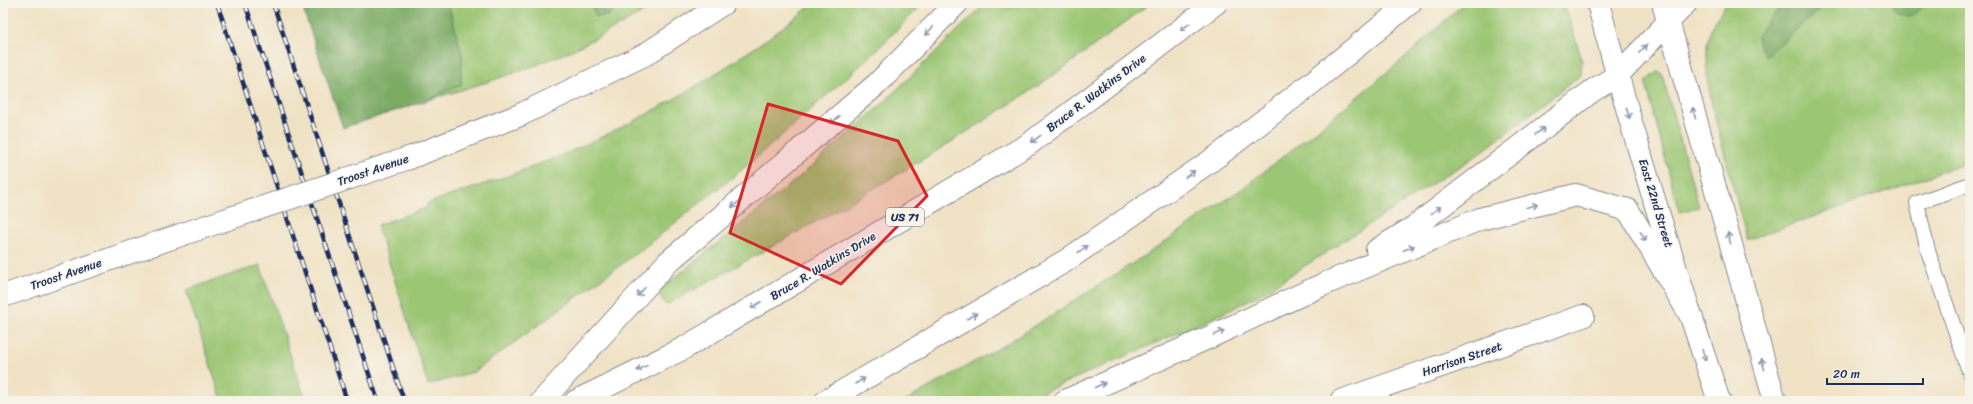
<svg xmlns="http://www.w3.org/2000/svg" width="1973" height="404" font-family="Sriracha,sans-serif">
<rect width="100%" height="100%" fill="#f7f3e8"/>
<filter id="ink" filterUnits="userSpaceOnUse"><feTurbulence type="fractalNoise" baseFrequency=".025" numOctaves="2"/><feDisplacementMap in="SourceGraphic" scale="8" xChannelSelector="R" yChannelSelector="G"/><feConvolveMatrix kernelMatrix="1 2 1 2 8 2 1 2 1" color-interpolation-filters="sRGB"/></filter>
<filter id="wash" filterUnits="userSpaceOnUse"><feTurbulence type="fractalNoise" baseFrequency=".012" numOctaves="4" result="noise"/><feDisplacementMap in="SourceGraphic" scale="16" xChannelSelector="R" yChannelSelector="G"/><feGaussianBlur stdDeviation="0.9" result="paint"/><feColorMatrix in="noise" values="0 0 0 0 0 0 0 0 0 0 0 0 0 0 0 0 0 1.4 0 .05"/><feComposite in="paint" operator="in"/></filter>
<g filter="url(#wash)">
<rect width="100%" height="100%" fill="#f0e2c5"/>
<path fill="#9bc673" stroke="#5b7a68" d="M 448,3 L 590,3 L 597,17 L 609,15 L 619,3 L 659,3 C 630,20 600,37 570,51 C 524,72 474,86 425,101 L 461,85 L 462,55 Z
M 814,3 L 924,3 L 872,55 L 754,160 L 641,250 L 474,372 L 428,385 L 377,225 L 426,208 L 428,203 C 473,188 519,173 562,155 C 653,116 737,65 814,3 Z
M 986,3 L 1151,3 C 1108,35 1066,68 1021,97 C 907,173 786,239 666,305 L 657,292 L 797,179 L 881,105 Z
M 1464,3 L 1564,3 L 1582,60 L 1581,75 L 1479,154 L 1443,177 L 1266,291 L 1224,313 L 1023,401 L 905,401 L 1006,344 L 1144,256 L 1243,188 L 1317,130 L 1409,54 Z
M 1726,3 L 1784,3 L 1763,27 L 1766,56 L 1827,3 L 1891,3 L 1892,7 L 1911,16 L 1927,3 L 1970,3 L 1970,162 L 1747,240 L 1713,110 L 1707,75 L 1707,43 L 1711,29 Z
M 1658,71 L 1662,74 L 1699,207 L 1679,212 L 1646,84 L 1646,81 Z
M 260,265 L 306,401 L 222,401 L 186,290 Z"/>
<path fill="#7cab65" stroke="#4c6d62" d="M 301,3 L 448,3 L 462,55 L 461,85 L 425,101 L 343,128 Z
M 590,3 L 619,3 L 609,15 L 597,17 Z
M 1784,3 L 1827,3 L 1766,56 L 1759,46 L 1757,37 L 1763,27 Z
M 1891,3 L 1927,3 L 1911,16 C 1902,16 1893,12 1891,3 Z"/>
</g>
<g filter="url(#ink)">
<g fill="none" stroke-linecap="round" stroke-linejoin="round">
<defs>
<path id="lane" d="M 1970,184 L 1917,203 L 1928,251 L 1970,374"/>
<path id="street" d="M 1341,401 L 1583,316"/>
<path id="secondary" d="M 1598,3 C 1633,137 1675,270 1719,401
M 1663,3 L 1775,401
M 1617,76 L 1686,3
M 409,158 L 520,115 L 646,54 L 724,3
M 3,296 L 198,229"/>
<path id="highway" d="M 1377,250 L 1414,227 L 1592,91 L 1617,76
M 542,401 L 668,262 L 877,84 L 957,3
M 576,401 L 684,348 L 1029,144 L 1216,3
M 826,401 L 1067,260 L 1219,155 L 1313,82 L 1410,3
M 1065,401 L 1210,337 L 1322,285 L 1480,219 L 1576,195 L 1628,210 L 1692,318"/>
</defs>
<use href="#lane" stroke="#868892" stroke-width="16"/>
<use href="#street" stroke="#868892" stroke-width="24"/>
<use href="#secondary" stroke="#868892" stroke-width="24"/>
<use href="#highway" stroke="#868892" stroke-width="24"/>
<use href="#lane" stroke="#fff" stroke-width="14"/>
<use href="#street" stroke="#fff" stroke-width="22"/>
<use href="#secondary" stroke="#fff" stroke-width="22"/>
<use href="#highway" stroke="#fff" stroke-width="22"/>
<defs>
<path id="rail" d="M 217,3 L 347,401
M 245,3 L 378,401
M 273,3 L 404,401"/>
</defs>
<use href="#rail" stroke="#1b2f5e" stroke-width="4.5"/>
<use href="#rail" stroke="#f7f3e8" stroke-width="3" stroke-dasharray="9" stroke-linecap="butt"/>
<defs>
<path id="secondary-bridge" d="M 198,229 L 409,158"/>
</defs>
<use href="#secondary-bridge" stroke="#868892" stroke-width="24" stroke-linecap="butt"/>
<use href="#secondary-bridge" stroke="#fff" stroke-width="22"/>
</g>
<defs><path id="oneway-shaft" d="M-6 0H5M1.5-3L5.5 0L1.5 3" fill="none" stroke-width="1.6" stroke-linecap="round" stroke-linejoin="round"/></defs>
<g stroke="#8d97ae">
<use href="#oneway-shaft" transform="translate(1185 27) rotate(143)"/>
<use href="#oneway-shaft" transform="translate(929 31) rotate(134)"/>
<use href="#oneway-shaft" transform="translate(1643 49) rotate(-46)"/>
<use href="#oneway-shaft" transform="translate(1628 113) rotate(73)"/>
<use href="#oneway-shaft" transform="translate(1694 113) rotate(-105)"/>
<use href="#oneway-shaft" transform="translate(835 120) rotate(140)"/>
<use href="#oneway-shaft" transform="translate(1540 131) rotate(-37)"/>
<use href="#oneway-shaft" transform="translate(1036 139) rotate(143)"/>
<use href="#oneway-shaft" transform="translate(1190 174) rotate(-35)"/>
<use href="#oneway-shaft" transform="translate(736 204) rotate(140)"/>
<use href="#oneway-shaft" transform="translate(1532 206) rotate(-14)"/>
<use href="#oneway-shaft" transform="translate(1436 210) rotate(-37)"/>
<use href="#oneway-shaft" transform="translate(1643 236) rotate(59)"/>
<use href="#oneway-shaft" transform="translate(1729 238) rotate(-105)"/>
<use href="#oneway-shaft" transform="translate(1409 248) rotate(-23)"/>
<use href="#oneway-shaft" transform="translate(1083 249) rotate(-35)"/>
<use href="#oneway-shaft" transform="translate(641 292) rotate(132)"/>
<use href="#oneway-shaft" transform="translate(756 305) rotate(149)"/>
<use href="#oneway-shaft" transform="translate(972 316) rotate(-30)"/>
<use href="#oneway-shaft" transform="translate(1219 333) rotate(-25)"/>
<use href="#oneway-shaft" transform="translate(1704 355) rotate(71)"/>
<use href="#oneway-shaft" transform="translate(1763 364) rotate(-105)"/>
<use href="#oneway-shaft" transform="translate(642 368) rotate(154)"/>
<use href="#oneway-shaft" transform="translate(860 381) rotate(-30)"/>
<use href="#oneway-shaft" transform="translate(1100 385) rotate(-24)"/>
</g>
</g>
<path fill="#d62828" fill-opacity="0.2" stroke="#d62828" stroke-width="3" stroke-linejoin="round" d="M 768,104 L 898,141 L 927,196 L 841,284 L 730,233 Z"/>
<g text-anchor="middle" stroke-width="3" stroke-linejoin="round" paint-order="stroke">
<rect fill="#f7f3e8" stroke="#5d6a87" stroke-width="1" x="886" y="208" width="38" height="18" rx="3"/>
<g font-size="11" font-weight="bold" fill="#1b2f5e">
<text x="905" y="221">US 71</text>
</g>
<g font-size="12" fill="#1b2f5e" stroke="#f7f3e8">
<text transform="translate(1096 93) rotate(-37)" y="4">Bruce R. Watkins Drive</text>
<text transform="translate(373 170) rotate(-19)" y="4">Troost Avenue</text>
<text transform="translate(1656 203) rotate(73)" y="4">East 22nd Street</text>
<text transform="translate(823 266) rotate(-31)" y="4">Bruce R. Watkins Drive</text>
<text transform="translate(66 274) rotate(-19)" y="4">Troost Avenue</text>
<text transform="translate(1462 359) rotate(-19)" y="4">Harrison Street</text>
</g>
</g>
<rect width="1973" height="404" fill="none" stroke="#f7f3e8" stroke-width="16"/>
<path d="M1827 378v6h96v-6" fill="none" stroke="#1b2f5e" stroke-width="2"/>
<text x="1833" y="378" font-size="12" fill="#1b2f5e" stroke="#f7f3e8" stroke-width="3" paint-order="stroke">20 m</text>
</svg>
